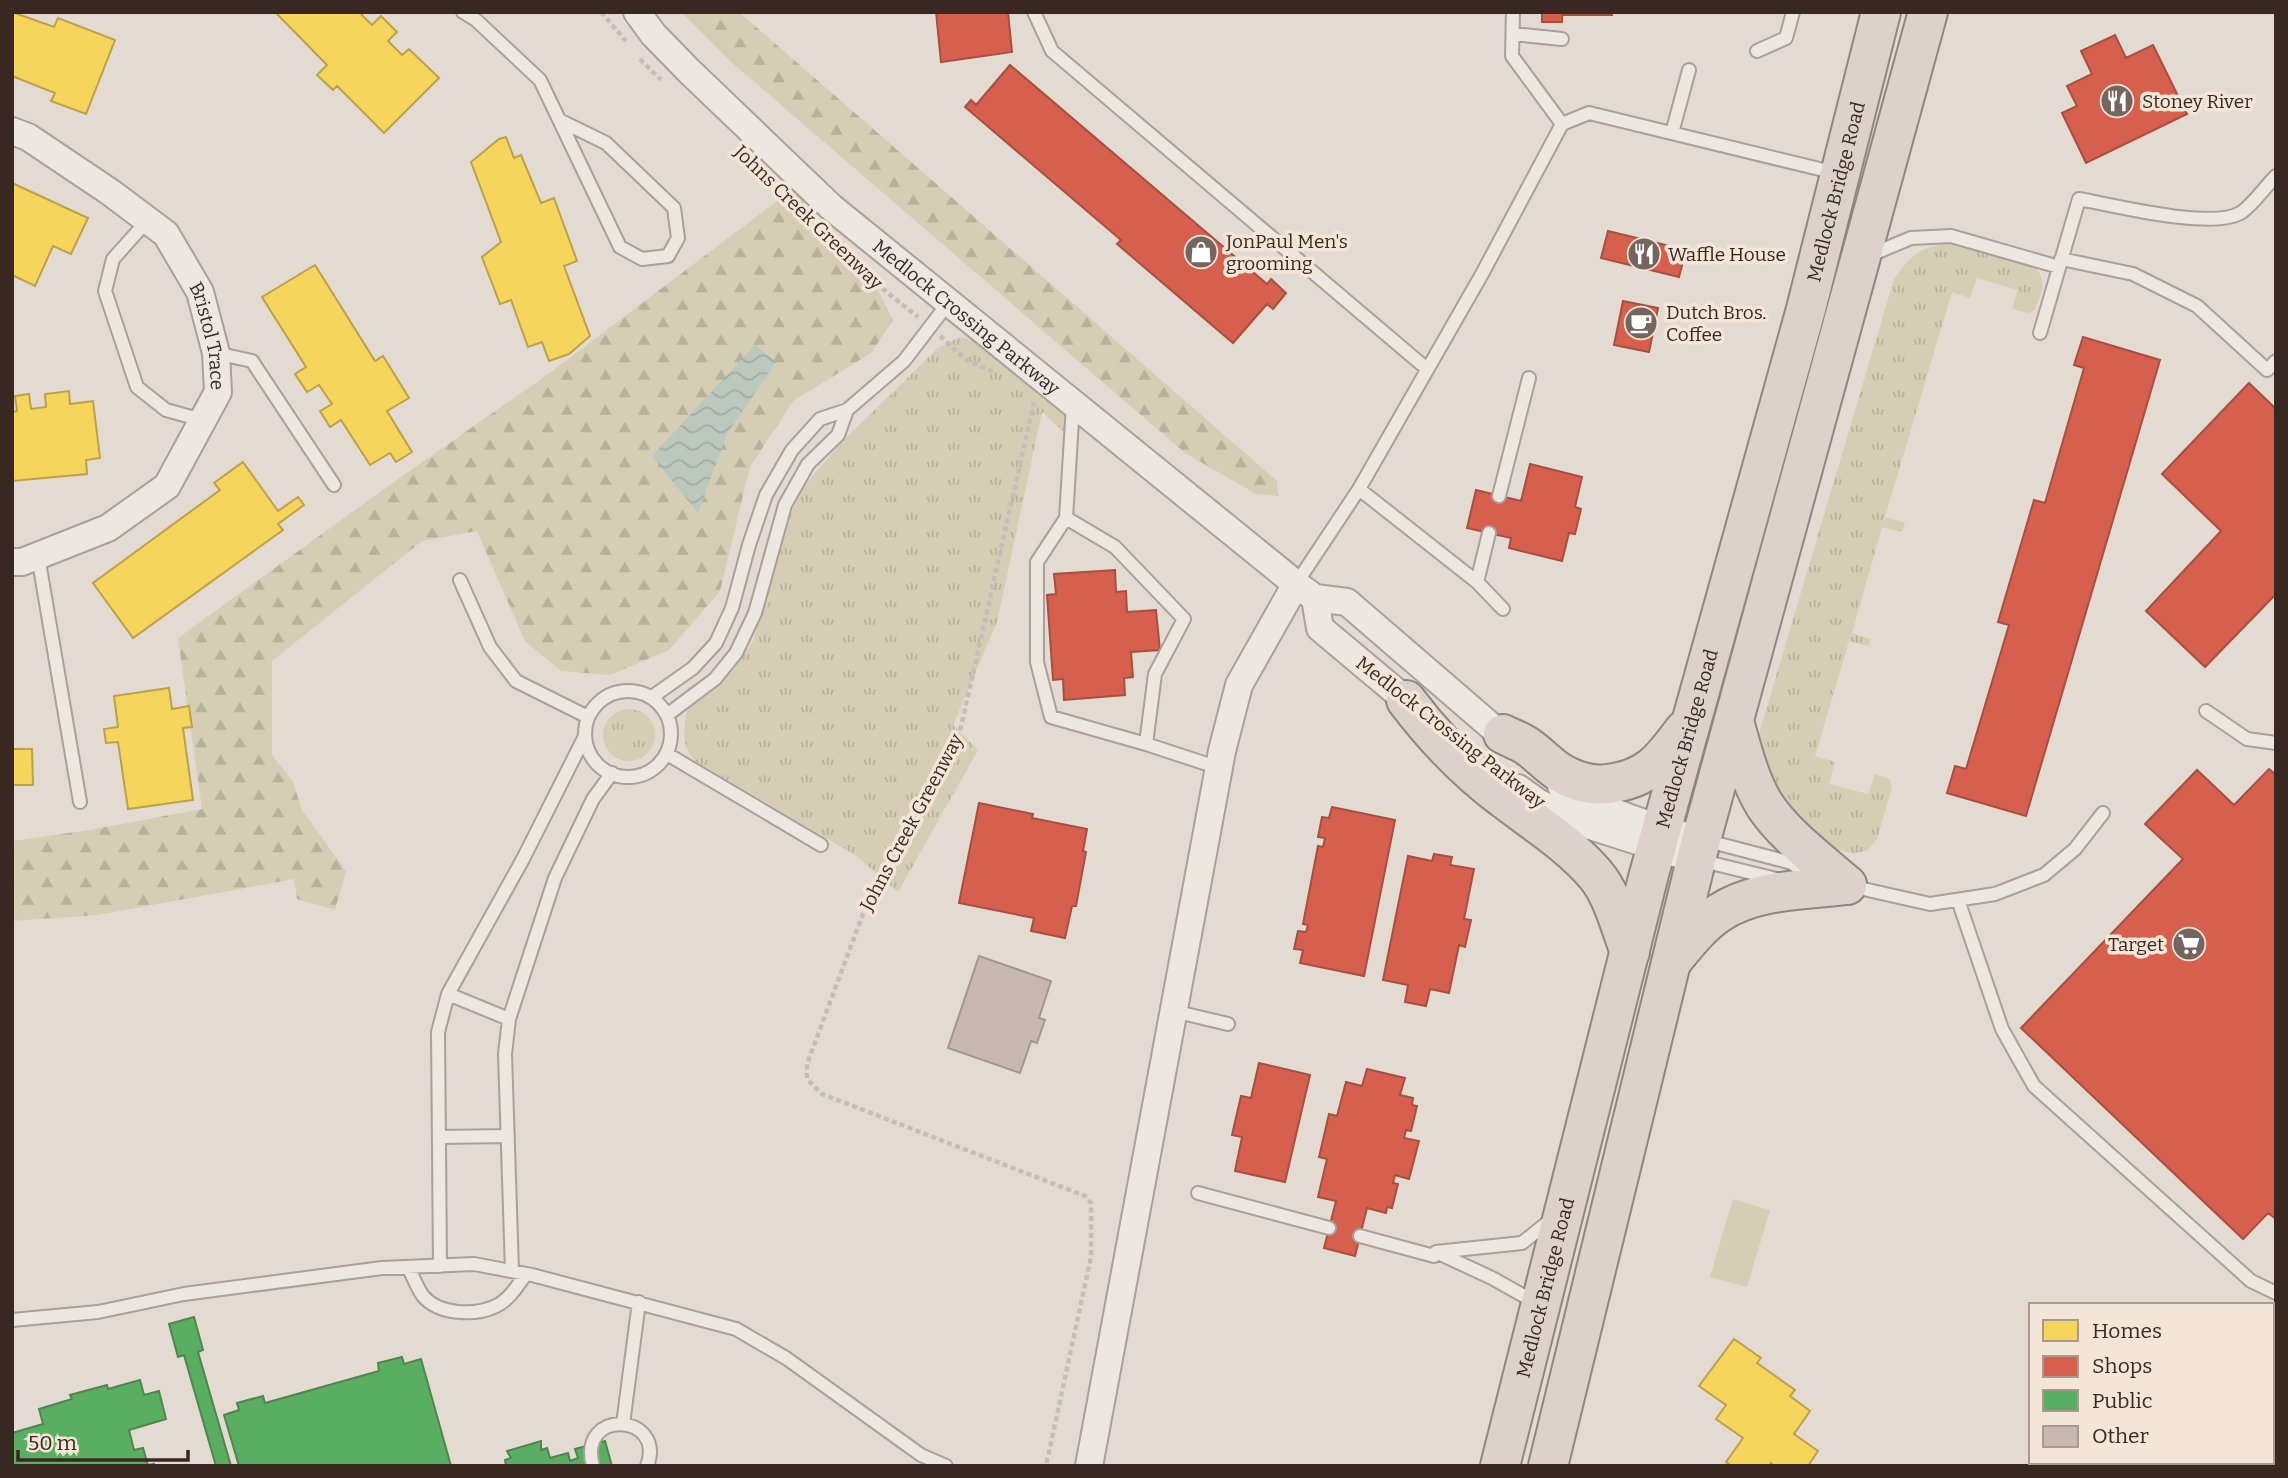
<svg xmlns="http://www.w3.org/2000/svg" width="2288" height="1478" font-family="Bitter,serif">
<defs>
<pattern id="grass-tufts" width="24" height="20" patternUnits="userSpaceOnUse" patternTransform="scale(1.75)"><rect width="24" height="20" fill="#d5ceb4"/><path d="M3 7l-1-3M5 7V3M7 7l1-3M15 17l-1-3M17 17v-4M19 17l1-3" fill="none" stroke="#b8b19a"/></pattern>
<pattern id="forest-firs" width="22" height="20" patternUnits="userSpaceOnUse" patternTransform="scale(1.75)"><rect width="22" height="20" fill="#d5ceb4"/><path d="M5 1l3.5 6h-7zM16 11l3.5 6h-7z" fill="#b8b19a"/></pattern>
<pattern id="water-waves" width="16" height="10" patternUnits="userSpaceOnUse" patternTransform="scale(1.75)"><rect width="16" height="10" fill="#bac8bd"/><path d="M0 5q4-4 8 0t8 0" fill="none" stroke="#a1aca2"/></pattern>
</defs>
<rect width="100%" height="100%" fill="#e3dad1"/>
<path fill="url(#grass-tufts)" d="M 1951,243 L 2034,265 C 2048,283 2042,290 2035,310 L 2028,313 L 2012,309 L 2018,290 L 1977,278 L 1970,298 L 1952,292 L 1885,517 L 1905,523 L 1902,532 L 1882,527 L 1852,633 L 1871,639 L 1868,646 L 1849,641 L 1815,756 L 1835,762 L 1829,784 L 1868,794 L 1875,774 L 1890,779 L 1892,787 L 1877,839 L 1868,850 L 1854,854 L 1832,848 L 1768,795 L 1758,752 L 1759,734 L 1894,279 C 1911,254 1921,247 1951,243 Z
M 959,337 C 995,342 1039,390 1067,414 L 1066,434 L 1042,412 L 997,622 L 953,725 L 978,750 L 898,892 L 855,855 L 695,761 C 680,744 684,731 687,710 L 715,690 L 735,668 L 753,641 L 788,518 L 806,484 L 839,445 L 937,349 Z
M603 735a26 26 0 1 1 52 0a26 26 0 1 1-52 0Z"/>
<path fill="url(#forest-firs)" d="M 681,12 L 739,12 L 1277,481 L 1278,496 L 1256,494 L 1185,453 L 730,61 Z
M 793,189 L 878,290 L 893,320 L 871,353 L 793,401 L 750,467 L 720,591 L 669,650 L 610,675 L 561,671 L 525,641 L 477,531 L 422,541 L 272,661 L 272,755 L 293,782 L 302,810 L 346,871 L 335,910 L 297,899 L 294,879 L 97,915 L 12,921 L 12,841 L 90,830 L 202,809 L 178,638 L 394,482 L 551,372 Z"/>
<path fill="#d5ceb4" d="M 1733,1199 L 1770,1210 L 1747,1287 L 1710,1277 Z"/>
<path fill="url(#water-waves)" d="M 755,345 L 776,362 L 727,434 L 698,513 L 652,456 Z"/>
<path fill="#f6d55c" stroke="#bda14a" stroke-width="2" d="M 12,12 L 54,27 L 58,18 L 115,40 L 86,114 L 51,101 L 55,93 L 12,76 Z
M 275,12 L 359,12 L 372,25 L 381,16 L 397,32 L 388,41 L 402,55 L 409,49 L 439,78 L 384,133 L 337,86 L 333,90 L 317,75 L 327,65 Z
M 506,137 L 514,158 L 521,155 L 541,203 L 554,198 L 577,261 L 564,266 L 590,336 L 569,354 L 549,361 L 542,342 L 528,347 L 511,300 L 500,304 L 482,257 L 501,242 L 471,162 L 499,139 Z
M 12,183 L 88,218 L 71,254 L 53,246 L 35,286 L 12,275 Z
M 315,265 L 375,361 L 383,356 L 409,398 L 387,411 L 412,452 L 396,462 L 390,453 L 370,465 L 341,420 L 330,427 L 320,411 L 332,404 L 319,385 L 307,392 L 295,374 L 306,367 L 262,297 Z
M 69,391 L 70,404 L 93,401 L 100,458 L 86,460 L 87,474 L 12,481 L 12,412 L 17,411 L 15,396 L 29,394 L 31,409 L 46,407 L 45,394 Z
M 243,462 L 278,511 L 298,497 L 304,505 L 278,524 L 283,530 L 133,638 L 93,583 L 220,490 L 214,483 Z
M 169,688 L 172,709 L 189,706 L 192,727 L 183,728 L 193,800 L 128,809 L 118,742 L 106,743 L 104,729 L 118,727 L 114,696 Z
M 12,749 L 32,749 L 33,785 L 12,785 Z
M 1734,1339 L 1761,1358 L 1757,1363 L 1795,1390 L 1790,1396 L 1810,1411 L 1794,1434 L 1818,1451 L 1808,1466 L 1775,1466 L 1771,1463 L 1769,1466 L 1731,1466 L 1726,1462 L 1743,1438 L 1716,1419 L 1726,1405 L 1699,1386 Z"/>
<path fill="#d6604d" stroke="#a74f40" stroke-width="2" d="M 936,12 L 1008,12 L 1012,52 L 941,62 Z
M 1542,12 L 1612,12 L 1612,15 L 1562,15 L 1562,22 L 1542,22 Z
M 2115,35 L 2126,58 L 2153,45 L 2187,114 L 2086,163 L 2062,113 L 2077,106 L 2067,86 L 2092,74 L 2081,51 Z
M 1010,65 L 1267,284 L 1271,279 L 1286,293 L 1273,309 L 1267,304 L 1233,343 L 1117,244 L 1121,240 L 965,107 L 971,100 L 976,105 Z
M 1608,231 L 1686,250 L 1679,277 L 1601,258 Z
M 1623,301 L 1658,308 L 1649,352 L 1614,345 Z
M 2083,337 L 2160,360 L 2026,816 L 1947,793 L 1955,766 L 1966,769 L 2009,625 L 1998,622 L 2034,500 L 2045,503 L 2084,368 L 2074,365 Z
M 2249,383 L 2276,409 L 2276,594 L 2205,667 L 2146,611 L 2221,531 L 2162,474 Z
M 1530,464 L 1582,477 L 1575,507 L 1581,509 L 1575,534 L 1569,533 L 1562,561 L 1509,548 L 1511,538 L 1467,528 L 1476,490 L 1521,501 Z
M 1115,570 L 1116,592 L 1126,591 L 1127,612 L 1156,610 L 1160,650 L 1131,652 L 1133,677 L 1124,678 L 1125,695 L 1064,700 L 1063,679 L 1053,680 L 1047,595 L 1056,594 L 1054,574 Z
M 2269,769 L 2276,775 L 2276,1219 L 2268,1213 L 2243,1239 L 2021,1028 L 2183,859 L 2145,824 L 2197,770 L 2234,805 Z
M 979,803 L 1033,814 L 1032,818 L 1087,829 L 1083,851 L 1086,852 L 1076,906 L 1072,906 L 1065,938 L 1031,931 L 1034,918 L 959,903 Z
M 1332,807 L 1395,820 L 1364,976 L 1300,963 L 1303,950 L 1294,949 L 1298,931 L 1306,932 L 1308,925 L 1303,924 L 1318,846 L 1323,847 L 1325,838 L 1318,837 L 1322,817 L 1329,818 Z
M 1434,854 L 1452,857 L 1450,865 L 1474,869 L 1464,919 L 1471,920 L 1465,947 L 1459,945 L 1449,993 L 1430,989 L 1426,1006 L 1405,1002 L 1408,985 L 1383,980 L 1408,856 L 1432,861 Z
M 1259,1063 L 1310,1075 L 1285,1182 L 1235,1171 L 1242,1137 L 1232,1135 L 1241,1096 L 1251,1098 Z
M 1367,1069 L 1405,1078 L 1400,1095 L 1413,1098 L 1412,1105 L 1417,1106 L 1411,1131 L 1406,1130 L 1404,1138 L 1419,1141 L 1409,1179 L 1395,1175 L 1393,1183 L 1398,1184 L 1392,1208 L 1387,1207 L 1386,1213 L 1367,1208 L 1355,1256 L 1324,1248 L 1336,1201 L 1318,1197 L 1327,1159 L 1319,1157 L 1329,1114 L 1337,1116 L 1346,1082 L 1362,1086 Z"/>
<path fill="#5aae61" stroke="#50864e" stroke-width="2" d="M 194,1317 L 203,1350 L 198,1352 L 231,1466 L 216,1466 L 184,1355 L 178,1357 L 169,1324 Z
M 402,1357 L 404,1364 L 421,1359 L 451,1466 L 239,1466 L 224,1415 L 239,1410 L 237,1403 L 263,1396 L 265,1403 L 379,1371 L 378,1363 Z
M 140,1380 L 144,1395 L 159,1391 L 166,1419 L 129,1430 L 134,1450 L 143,1448 L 148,1465 L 154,1464 L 154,1466 L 12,1466 L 12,1433 L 43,1424 L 39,1409 L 72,1399 L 70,1395 L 107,1385 L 108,1389 Z
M 541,1441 L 541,1450 L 547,1448 L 550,1458 L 568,1453 L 570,1461 L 578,1458 L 575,1449 L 605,1441 L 612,1466 L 506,1466 L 505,1460 L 511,1458 L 507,1451 Z"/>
<path fill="#c7b8b2" stroke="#a39690" stroke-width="2" d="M 979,956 L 1051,981 L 1039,1018 L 1045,1020 L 1037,1043 L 1031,1041 L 1020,1073 L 948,1048 Z"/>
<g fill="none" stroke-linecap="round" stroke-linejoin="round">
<defs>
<path id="service" d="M 463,12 L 476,20 L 540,80 L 620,247 L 642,259 L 668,256 L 678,238 L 674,208 L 606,143 L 559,120
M 1034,12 L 1052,51 L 1427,369
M 1513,12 L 1512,56 L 1562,124
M 1513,34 L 1562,39
M 1757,51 L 1786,38 L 1793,12
M 1672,133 L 1689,70
M 148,220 L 113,259 L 105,291 L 137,387 L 166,410 L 202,420
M 1868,256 L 1911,238 L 1951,236 L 2059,267
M 2061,259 L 2133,274 L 2197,306 L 2267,370 L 2276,361
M 2040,333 L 2079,199 C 2114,205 2214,231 2242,212 C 2254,203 2265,187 2276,176
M 216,353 L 252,361 L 334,485
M 1073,405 L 1066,518 L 1115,547 L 1184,619 L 1155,674 L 1146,744 L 1219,768
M 847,410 L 904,361 L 949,302
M 1359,489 L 1477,582 L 1503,609
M 1499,496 L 1529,378
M 1066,518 L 1037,562 L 1037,662 L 1051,717 L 1146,744
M 38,556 L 80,802
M 460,580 L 490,647 L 516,681 L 588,717
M 1477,582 L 1489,533
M 1296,584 L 1359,489 L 1482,274 L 1562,124 L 1589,113 L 1836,173
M585 734a43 43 0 1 1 86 0a43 43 0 1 1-86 0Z
M 652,697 L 693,668 L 716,643 L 732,608 L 749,545 L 766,495 L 792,450 L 820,419 L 847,410 L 838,435 L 808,464 L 785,505 L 755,613 L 736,653 L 715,679 L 667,715
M 2206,711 L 2247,739 L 2276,743
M 667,754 L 821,845
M 1704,840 L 1792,863 L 1805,874
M 1699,860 L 1780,880
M 1850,886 L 1930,904 L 1995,894 L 2044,875 L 2075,849 L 2103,813
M 1958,900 L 2002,1029 L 2034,1086 L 2251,1281 L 2276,1293
M 448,994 L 509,1019
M 1173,1011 L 1228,1024
M 439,1137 L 508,1136
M 1198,1193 L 1329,1228
M 1360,1236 L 1434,1256
M 1436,1252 L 1522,1243 L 1552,1219
M 1436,1252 L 1492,1278 L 1538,1304
M 440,1266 L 438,1032 L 448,994 L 523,859 L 585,736
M 408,1267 C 413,1276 417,1288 423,1296 C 439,1315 475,1316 496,1306 C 509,1300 518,1285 526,1274
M 512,1271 L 505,1054 L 509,1019 L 555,878 L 593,799 L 612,773
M 12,1320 L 98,1312 L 184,1294 L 382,1268 L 474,1264 L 532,1275 L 736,1329 L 786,1358 L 921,1455 L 946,1466
M 623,1424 L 639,1302
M 593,1466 C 577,1407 667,1414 647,1466"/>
<g id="minor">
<path id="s1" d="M 637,12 L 653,34 L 689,71 L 831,207 L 1296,584 L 1315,598 L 1347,602 L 1514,746"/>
<path id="s2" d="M 12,131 L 28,137 L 110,192 L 166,234 L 200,292 L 216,353 L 218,392 L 167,486 L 108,528 L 22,562 L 12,562"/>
<path d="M 1315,598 L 1320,628 L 1419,711"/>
<path d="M 1561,786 C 1598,808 1636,822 1678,833"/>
<path d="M 1518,788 L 1539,803 L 1575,821 L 1697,860"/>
<path d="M 1089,1466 L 1222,751 L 1239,685 L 1296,584"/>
</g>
<g id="trunk">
<path d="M 1406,700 C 1434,737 1466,771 1504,799 C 1535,823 1569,844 1595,874 C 1613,895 1620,927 1630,952"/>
<path d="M 1734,721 C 1742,749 1749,779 1764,804 C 1783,834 1820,861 1847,885"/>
<path d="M 1503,734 C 1511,738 1520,741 1527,746 C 1539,754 1549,766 1561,773 C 1576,782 1590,786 1608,784 C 1648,779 1661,761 1684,730"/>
<path d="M 1673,960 C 1687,943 1701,925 1719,913 C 1755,889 1805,890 1847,885"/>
<path id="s3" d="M 1500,1466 L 1649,874 L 1806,309 L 1881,12"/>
<path d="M 1548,1466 L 1701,840 L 1928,12"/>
</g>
</defs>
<use href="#service" stroke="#a9a099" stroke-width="16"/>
<use href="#minor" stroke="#a9a099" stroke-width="30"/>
<use href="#trunk" stroke="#8e8680" stroke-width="42"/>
<path stroke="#c4beb8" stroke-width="4.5" stroke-dasharray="5 3.5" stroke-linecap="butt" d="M 601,12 L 626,41
M 640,59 L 661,80
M 833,242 L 853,265 L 918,317
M 940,336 L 965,359 L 993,372
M 1034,402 L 961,727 L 940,773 L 876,879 L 807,1064 L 807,1079 L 822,1094 L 1085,1196 L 1091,1203 L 1091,1257 L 1046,1466"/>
<use href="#service" stroke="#ece7e1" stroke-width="12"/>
<use href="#minor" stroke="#ece7e1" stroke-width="26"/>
<use href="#trunk" stroke="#dcd2cb" stroke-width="38"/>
</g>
<defs>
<symbol id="restaurant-disc" viewBox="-11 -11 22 22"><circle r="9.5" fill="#74665f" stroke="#f3e6d8"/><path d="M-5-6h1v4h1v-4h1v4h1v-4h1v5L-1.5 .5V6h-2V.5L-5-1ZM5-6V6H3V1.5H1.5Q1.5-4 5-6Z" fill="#fff"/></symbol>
<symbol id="shop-disc" viewBox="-11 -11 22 22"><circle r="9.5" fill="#74665f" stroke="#f3e6d8"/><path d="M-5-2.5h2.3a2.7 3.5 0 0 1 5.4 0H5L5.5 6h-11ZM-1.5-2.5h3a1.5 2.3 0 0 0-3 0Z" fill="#fff"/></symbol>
<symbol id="cafe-disc" viewBox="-11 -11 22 22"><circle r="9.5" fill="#74665f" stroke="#f3e6d8"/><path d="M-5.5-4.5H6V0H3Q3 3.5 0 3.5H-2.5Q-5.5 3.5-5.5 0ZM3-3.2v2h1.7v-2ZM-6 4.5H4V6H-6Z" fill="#fff"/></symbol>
<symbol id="supermarket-disc" viewBox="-11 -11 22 22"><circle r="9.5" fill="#74665f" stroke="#f3e6d8"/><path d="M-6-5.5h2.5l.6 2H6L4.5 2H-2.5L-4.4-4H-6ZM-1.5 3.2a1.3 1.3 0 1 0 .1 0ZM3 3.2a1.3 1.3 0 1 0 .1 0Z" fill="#fff"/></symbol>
</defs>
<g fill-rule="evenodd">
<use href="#restaurant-disc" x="2098" y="82" width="38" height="38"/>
<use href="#shop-disc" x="1182" y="233" width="38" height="38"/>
<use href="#restaurant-disc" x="1625" y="235" width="38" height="38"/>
<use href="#cafe-disc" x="1622" y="304" width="38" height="38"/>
<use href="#supermarket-disc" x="2170" y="925" width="38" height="38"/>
</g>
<g text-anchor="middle" stroke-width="7" stroke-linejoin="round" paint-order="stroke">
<g font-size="19" fill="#382821" stroke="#f3e6d8" text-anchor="start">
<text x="2142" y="108">Stoney River</text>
<text x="1226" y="248">JonPaul Men's<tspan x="1226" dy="22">grooming</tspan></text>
<text x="1668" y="261">Waffle House</text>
<text x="1666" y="319">Dutch Bros.<tspan x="1666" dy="22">Coffee</tspan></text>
<text x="2164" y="951" text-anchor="end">Target</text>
</g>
<g font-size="19" fill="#382821" stroke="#f3e6d8">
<text dy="7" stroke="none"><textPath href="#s3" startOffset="1318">Medlock Bridge Road</textPath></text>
<text transform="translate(809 217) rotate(44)" y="7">Johns Creek Greenway</text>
<text dy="7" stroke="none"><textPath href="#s1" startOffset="450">Medlock Crossing Parkway</textPath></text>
<text dy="7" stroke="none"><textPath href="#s2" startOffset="298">Bristol Trace</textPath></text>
<text transform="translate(1451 732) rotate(38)" y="7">Medlock Crossing Parkway</text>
<text dy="7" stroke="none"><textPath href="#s3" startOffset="751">Medlock Bridge Road</textPath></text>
<text transform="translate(911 822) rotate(-62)" y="7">Johns Creek Greenway</text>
<text dy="7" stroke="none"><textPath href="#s3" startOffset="184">Medlock Bridge Road</textPath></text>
</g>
</g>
<rect width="2288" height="1478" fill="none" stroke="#382821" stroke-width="28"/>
<rect x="2029" y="1303" width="245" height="161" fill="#f3e6d8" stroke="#a89a8f" stroke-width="2"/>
<rect x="2043" y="1320" width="35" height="21" fill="#f6d55c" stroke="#a89a8f" stroke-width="2"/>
<text x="2092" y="1338" font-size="21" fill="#382821">Homes</text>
<rect x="2043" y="1356" width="35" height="21" fill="#d6604d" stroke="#a89a8f" stroke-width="2"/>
<text x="2092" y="1373" font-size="21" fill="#382821">Shops</text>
<rect x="2043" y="1390" width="35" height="21" fill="#5aae61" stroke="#a89a8f" stroke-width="2"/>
<text x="2092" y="1408" font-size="21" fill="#382821">Public</text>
<rect x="2043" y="1426" width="35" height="21" fill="#c7b8b2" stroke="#a89a8f" stroke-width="2"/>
<text x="2092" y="1443" font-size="21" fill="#382821">Other</text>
<path d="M18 1450v10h170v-10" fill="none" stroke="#382821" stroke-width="3.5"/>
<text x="28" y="1450" font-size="21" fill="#382821" stroke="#f3e6d8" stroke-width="5" paint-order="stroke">50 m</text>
</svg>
